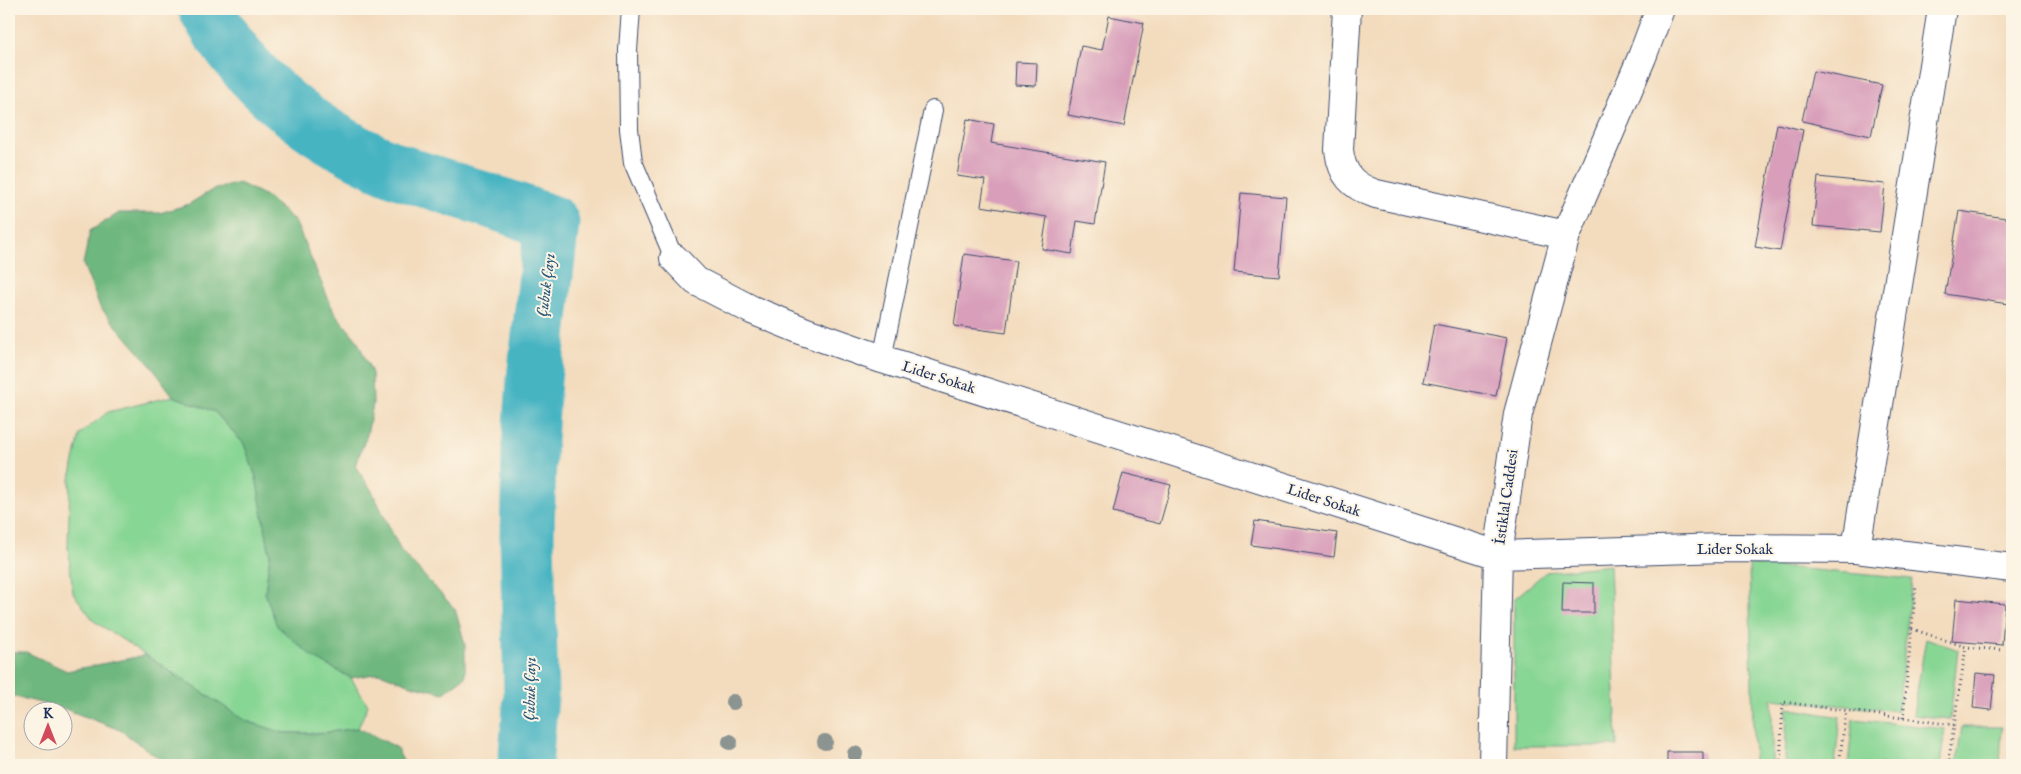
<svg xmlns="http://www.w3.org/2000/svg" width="2021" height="774" font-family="'IM FELL English',serif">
<rect width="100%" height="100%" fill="#fcf5e5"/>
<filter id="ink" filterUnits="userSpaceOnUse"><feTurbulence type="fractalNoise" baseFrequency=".02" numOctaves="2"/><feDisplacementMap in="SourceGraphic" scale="10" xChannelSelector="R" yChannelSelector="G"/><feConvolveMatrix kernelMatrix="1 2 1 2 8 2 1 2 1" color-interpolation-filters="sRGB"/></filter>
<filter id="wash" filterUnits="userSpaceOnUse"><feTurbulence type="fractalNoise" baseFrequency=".0096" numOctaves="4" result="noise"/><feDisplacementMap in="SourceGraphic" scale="20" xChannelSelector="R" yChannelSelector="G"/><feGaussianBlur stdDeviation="1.12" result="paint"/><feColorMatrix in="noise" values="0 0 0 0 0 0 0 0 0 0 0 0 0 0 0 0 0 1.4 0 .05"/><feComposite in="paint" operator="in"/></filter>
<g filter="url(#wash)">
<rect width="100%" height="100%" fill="#f3dcbe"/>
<path fill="#88d694" stroke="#528279" d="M 173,396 L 215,412 L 244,444 L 256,477 L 270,555 L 265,593 L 313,657 L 351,678 L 368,705 L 358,728 L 322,733 L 284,733 L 246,721 L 94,621 L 73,593 L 68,548 L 70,479 L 80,434 L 108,412 Z
M 1749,564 L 1912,579 L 1898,711 L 1772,699 L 1772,765 L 1754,765 Z
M 1610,565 L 1617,746 L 1514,746 L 1514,599 L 1546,572 Z
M 1926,638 L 1958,650 L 1950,719 L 1913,715 Z
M 1787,708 L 1840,717 L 1835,765 L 1785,765 Z
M 1853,719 L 1945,729 L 1940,765 L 1848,765 Z
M 1962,727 L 2002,727 L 2000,765 L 1956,765 Z"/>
<path fill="#6eb77e" stroke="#44736e" d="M 239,183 L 266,196 L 295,221 L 334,312 L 357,340 L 372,373 L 373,404 L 367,435 L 355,466 L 372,491 L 401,551 L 455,609 L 465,644 L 465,677 L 444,693 L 411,685 L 380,673 L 351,678 L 313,657 L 277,626 L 265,593 L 270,555 L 256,477 L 244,444 L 215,412 L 173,396 L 152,367 L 100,307 L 83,264 L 90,231 L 119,213 L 160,213 L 189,204 L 212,190 Z
M 9,652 L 26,652 L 67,671 L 146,655 L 246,721 L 284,733 L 322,733 L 358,728 L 396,747 L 405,765 L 168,765 L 120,730 L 65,709 L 9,695 Z"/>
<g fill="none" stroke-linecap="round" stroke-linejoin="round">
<path stroke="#46b4c2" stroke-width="55" d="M 206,9 C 245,82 311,133 386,166 C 411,177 436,183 462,192 C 492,201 522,212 552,223 L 534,379 L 529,457 L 527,537 L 531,696 L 525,765"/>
</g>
<g id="blocks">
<path fill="#d89eba" d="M 1109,16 L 1144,23 L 1124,126 L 1068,115 L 1081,46 L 1102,50 Z
M 1016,62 L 1037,63 L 1036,86 L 1015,85 Z
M 1813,71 L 1882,85 L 1871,136 L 1802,121 Z
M 967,119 L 994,124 L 991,143 L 1105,162 L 1095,224 L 1077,221 L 1072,254 L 1042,249 L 1047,217 L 981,206 L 985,180 L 957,176 Z
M 1777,124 L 1803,130 L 1780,251 L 1755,247 Z
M 1818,177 L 1885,184 L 1880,232 L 1813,226 Z
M 1241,193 L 1286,197 L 1279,276 L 1234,272 Z
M 1959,211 L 2012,219 L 2012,277 L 2008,304 L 1945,294 Z
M 964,254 L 1016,261 L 1006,333 L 954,326 Z
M 1434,324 L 1507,338 L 1496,396 L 1423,382 Z
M 1123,473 L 1171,485 L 1160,524 L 1113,512 Z
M 1255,521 L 1337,533 L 1334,557 L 1251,545 Z
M 1563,582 L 1594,583 L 1594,613 L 1562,613 Z
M 1956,599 L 2005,604 L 2002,645 L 1952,641 Z
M 1976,673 L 1995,675 L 1991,710 L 1973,708 Z
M 1667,752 L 1703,752 L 1703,765 L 1667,765 Z"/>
</g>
</g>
<g filter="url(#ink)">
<use href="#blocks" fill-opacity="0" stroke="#3b496c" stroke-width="1"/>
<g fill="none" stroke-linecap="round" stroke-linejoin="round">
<defs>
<path id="service" d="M 631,9 L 628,50 L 629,129 L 633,162 L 674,258
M 882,359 L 933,110"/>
<path id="minor" d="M 1347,9 L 1339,150 C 1342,175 1352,186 1376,194 L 1566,235
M 674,258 L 696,281 L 752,310 L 806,332 L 882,359 L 1498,555 L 1724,548 L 1856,549 L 2012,568
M 1856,549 L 1942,9
M 1493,765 L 1498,555 L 1518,414 L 1566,235 L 1642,57 L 1660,9"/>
</defs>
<use href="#service" stroke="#3b496c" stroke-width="20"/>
<use href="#minor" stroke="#3b496c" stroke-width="30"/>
<path stroke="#3b496c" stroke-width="3" stroke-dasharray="1 4" stroke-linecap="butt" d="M 1912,629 L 1966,647 L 2003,650
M 1903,718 L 1916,585
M 1780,765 L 1783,702 L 1954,725
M 1839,765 L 1846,711
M 1948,765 L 1966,647"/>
<use href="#service" stroke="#fff" stroke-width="18"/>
<use href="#minor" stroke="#fff" stroke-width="28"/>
</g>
<g fill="#8b9491">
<circle cx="733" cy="702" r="8"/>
<circle cx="730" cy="742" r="8"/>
<circle cx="825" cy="742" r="8"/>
<circle cx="855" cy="754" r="8"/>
</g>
</g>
<g text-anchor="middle" stroke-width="4" stroke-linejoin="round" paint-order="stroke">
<g font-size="15" fill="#1b2f5e" stroke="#fcf5e5">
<text transform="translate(939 377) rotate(18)" y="5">Lider Sokak</text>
<text transform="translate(1506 497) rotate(-82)" y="5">İstiklal Caddesi</text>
<text transform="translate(1324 500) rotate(18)" y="5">Lider Sokak</text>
<text x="1735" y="554">Lider Sokak</text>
</g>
<g font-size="16" font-style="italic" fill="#28577c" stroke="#fcf5e5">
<text transform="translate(545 285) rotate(-83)" y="6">Çubuk Çayı</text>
<text transform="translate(529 689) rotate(-89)" y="6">Çubuk Çayı</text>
</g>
</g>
<rect width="2021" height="774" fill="none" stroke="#fcf5e5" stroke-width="30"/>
<g transform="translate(48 726)"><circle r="24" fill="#fcf5e5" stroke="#a2a6af"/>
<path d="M0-4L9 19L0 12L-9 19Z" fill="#d1495b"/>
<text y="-8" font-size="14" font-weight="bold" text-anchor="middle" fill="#1b2f5e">K</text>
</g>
</svg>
